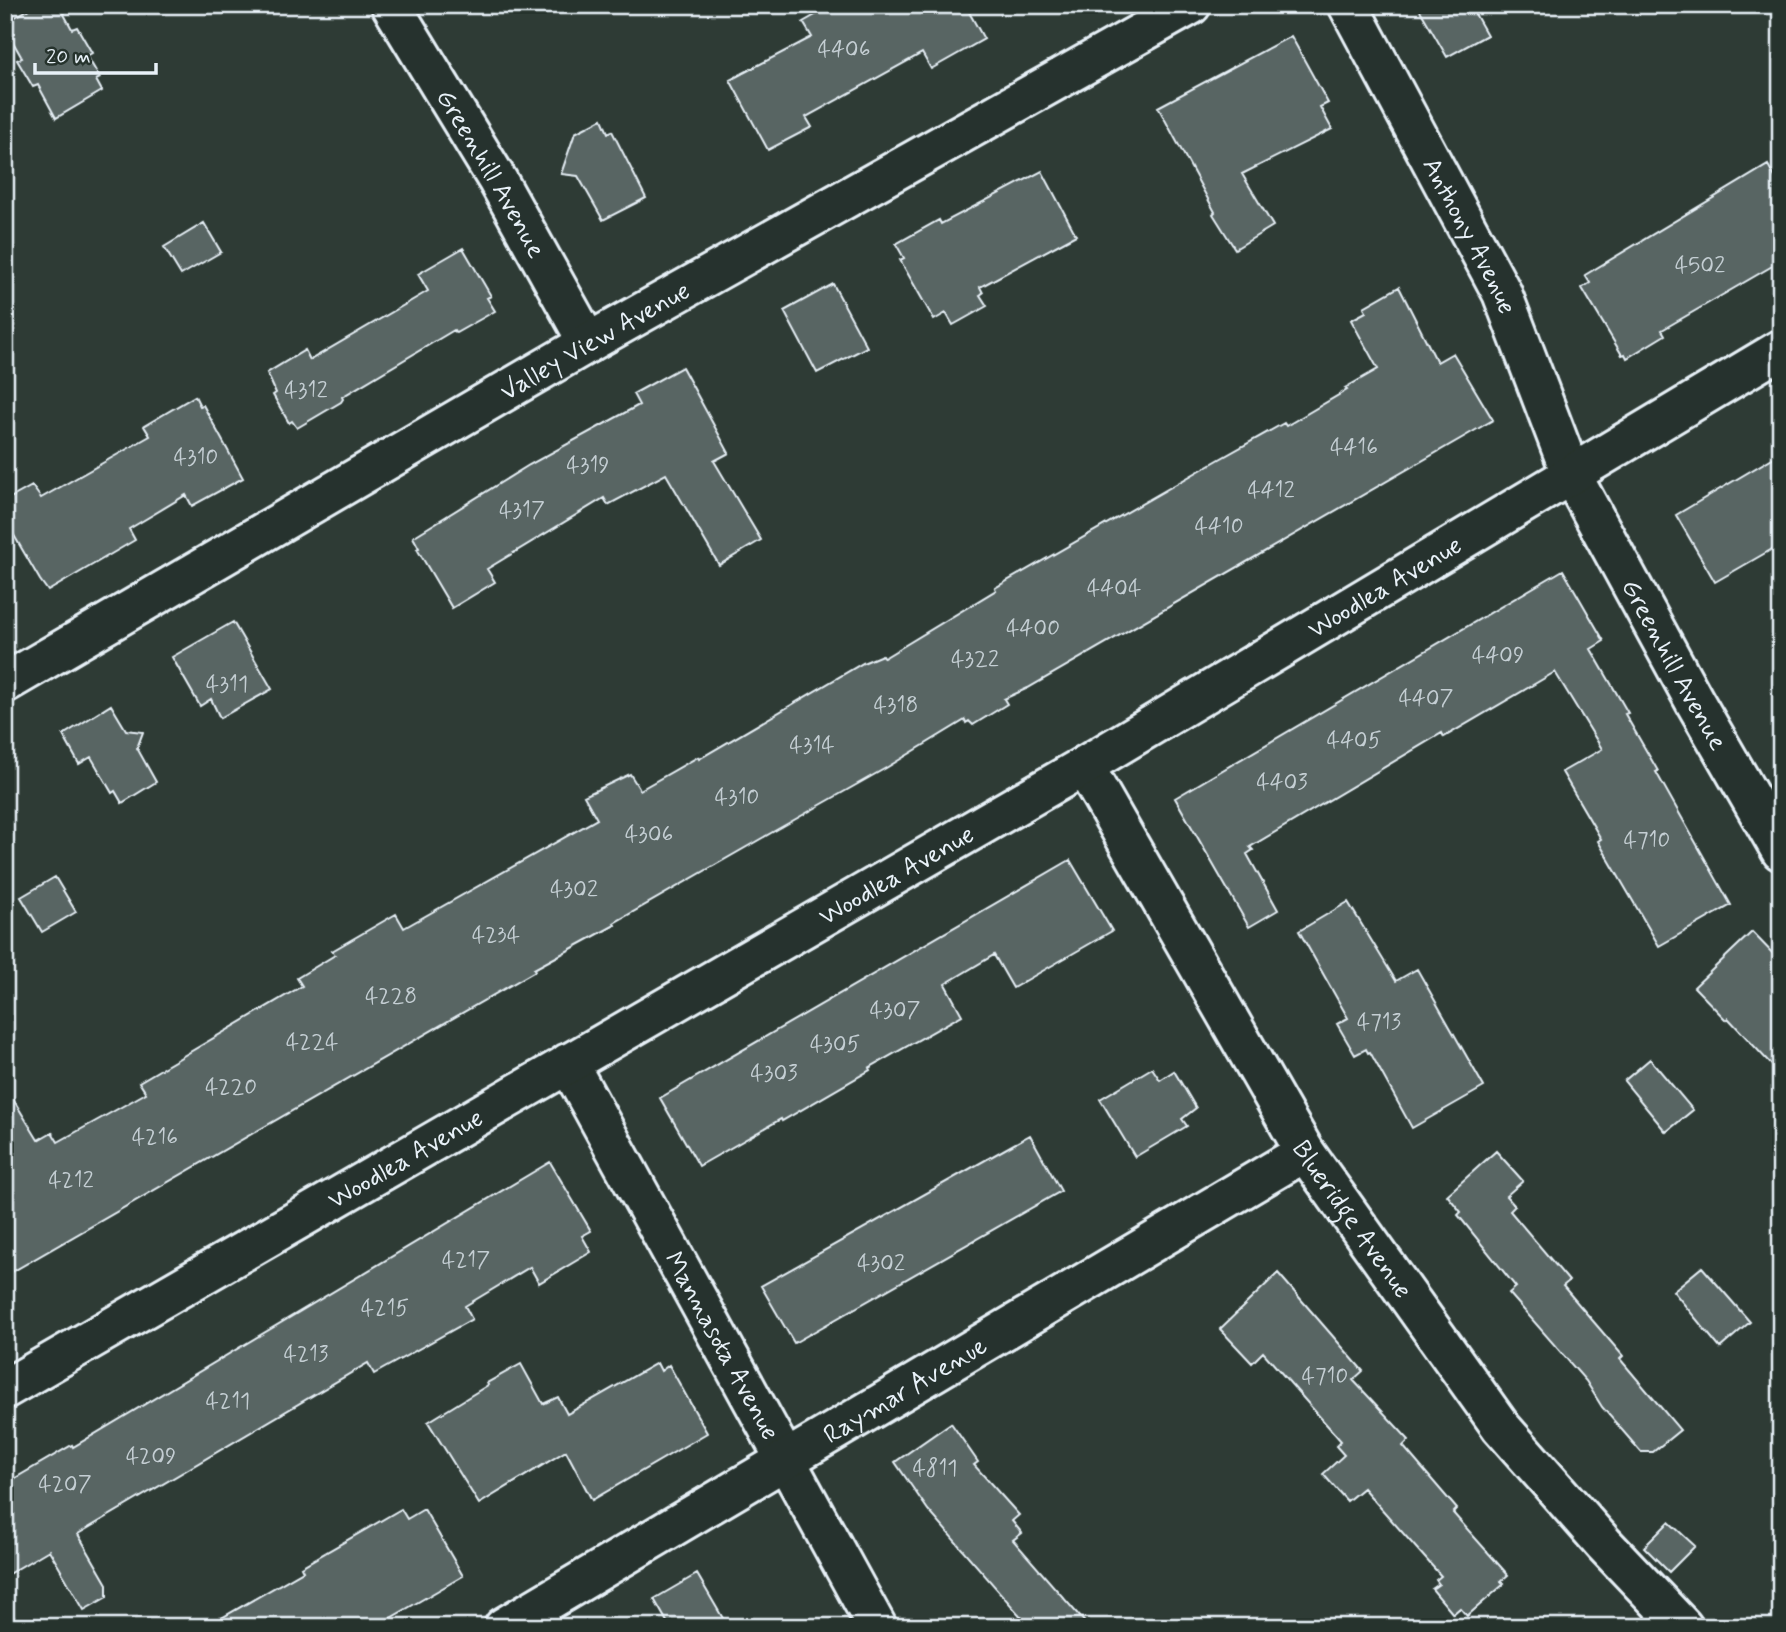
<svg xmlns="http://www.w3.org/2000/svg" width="1786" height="1632" font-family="Mynerve,sans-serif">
<rect width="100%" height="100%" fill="#2e3b35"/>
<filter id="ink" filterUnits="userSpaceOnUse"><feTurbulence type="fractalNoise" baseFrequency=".0143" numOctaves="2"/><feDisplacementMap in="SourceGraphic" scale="14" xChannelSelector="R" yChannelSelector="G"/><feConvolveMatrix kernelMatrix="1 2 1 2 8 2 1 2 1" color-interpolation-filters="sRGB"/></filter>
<g filter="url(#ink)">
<path fill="#596563" stroke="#e8f1f8" stroke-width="2" d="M 36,5 L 59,5 L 72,29 L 77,27 L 92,53 L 87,56 L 100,78 L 96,80 L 102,91 L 56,118 L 38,85 L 33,87 L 17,60 L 22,58 L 5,28 L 5,23 Z
M 833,5 L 965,5 L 984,39 L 931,69 L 922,53 L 806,117 L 812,127 L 768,150 L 730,80 L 812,37 L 803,22 Z
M 1417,5 L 1470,5 L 1487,35 L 1447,57 Z
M 1291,36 L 1328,103 L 1320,107 L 1332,129 L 1242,174 L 1273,226 L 1235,249 L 1213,214 L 1215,212 L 1158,107 Z
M 602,119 L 608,133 L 612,131 L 646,198 L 603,220 L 578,176 L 561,174 L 575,133 Z
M 1768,165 L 1781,188 L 1781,261 L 1662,330 L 1665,335 L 1627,358 L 1625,354 L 1622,355 L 1582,288 L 1590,283 L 1585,275 Z
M 1042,171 L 1076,235 L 980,287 L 983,293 L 980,295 L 987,306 L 953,325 L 946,313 L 934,320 L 900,260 L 904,258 L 896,244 L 939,220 L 941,224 Z
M 204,223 L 221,252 L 181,275 L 164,247 Z
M 463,248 L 491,296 L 487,298 L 495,311 L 456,333 L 454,330 L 342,397 L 343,399 L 341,402 L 297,428 L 292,421 L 289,423 L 273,395 L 276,393 L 267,373 L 305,350 L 310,360 L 428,291 L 418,274 Z
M 833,284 L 867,347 L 817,373 L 784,311 Z
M 1399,287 L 1437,362 L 1453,353 L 1493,420 L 1028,688 L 1004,699 L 1007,704 L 973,725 L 969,721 L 966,723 L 965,720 L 886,768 L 771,833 L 614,923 L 615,925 L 534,969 L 535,971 L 5,1276 L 5,1086 L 38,1140 L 52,1132 L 58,1142 L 114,1111 L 146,1093 L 139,1082 L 302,986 L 297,978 L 335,955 L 332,951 L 396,914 L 404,928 L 597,819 L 584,796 L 630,774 L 640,790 L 698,757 L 699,759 L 863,663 L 882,655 L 884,658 L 996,590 L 995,588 L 1218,460 L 1284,423 L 1286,426 L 1347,390 L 1345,388 L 1378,369 L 1351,320 L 1366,312 L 1364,307 Z
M 682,367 L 729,453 L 714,461 L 761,540 L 719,565 L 666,474 L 608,505 L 604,498 L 487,569 L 495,582 L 452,608 L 417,549 L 419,548 L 413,537 L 529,465 L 639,405 L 633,394 Z
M 195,396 L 200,406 L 203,405 L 243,478 L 192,506 L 186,495 L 129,529 L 135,540 L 48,591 L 40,580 L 5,520 L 5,501 L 32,486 L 41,498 L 150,436 L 144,426 Z
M 1781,453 L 1781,544 L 1715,582 L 1676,515 Z
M 1563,570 L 1604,641 L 1591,649 L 1628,713 L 1625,714 L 1658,771 L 1656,772 L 1731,905 L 1659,946 L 1598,841 L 1601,839 L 1562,772 L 1602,749 L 1555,672 L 1444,737 L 1442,733 L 1250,847 L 1253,850 L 1247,854 L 1278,910 L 1249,927 L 1175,798 Z
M 233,622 L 272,689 L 220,718 L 211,699 L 200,706 L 172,657 Z
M 111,705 L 126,730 L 143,732 L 137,748 L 156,782 L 122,803 L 115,791 L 112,793 L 91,757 L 79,764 L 63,735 Z
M 1070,860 L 1112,931 L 1013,988 L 994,955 L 945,984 L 962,1015 L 869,1068 L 870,1070 L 782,1121 L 781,1119 L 699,1166 L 660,1098 Z
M 55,877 L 76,912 L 42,932 L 21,897 Z
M 1348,902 L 1396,981 L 1417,969 L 1484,1087 L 1412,1128 L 1370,1052 L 1368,1053 L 1366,1049 L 1355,1055 L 1337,1024 L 1348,1018 L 1299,931 Z
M 1752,932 L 1781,962 L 1781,1075 L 1728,1018 L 1726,1020 L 1694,987 Z
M 1650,1059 L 1693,1110 L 1666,1132 L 1624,1081 Z
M 1152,1068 L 1160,1080 L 1174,1071 L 1196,1108 L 1182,1119 L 1187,1126 L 1135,1157 L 1100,1099 Z
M 1030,1135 L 1061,1191 L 794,1343 L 761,1286 Z
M 1496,1151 L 1523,1181 L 1506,1196 L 1515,1206 L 1510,1211 L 1569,1281 L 1563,1286 L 1623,1356 L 1620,1359 L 1680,1430 L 1653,1452 L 1641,1452 L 1602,1407 L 1586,1381 L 1509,1293 L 1516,1287 L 1458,1215 L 1461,1212 L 1447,1195 Z
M 550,1162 L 591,1231 L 582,1236 L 591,1252 L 539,1283 L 530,1267 L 465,1306 L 472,1319 L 374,1374 L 368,1363 L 78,1534 L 107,1584 L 107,1597 L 84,1610 L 49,1550 L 5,1576 L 5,1484 L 72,1445 L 73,1447 Z
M 1702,1267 L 1750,1322 L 1720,1348 L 1673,1291 Z
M 1278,1273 L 1363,1371 L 1353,1380 L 1409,1440 L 1403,1446 L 1457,1509 L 1453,1513 L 1508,1575 L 1501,1581 L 1504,1584 L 1467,1616 L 1460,1608 L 1453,1614 L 1432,1589 L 1439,1584 L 1436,1580 L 1441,1576 L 1363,1488 L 1347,1501 L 1323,1474 L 1344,1455 L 1336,1446 L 1341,1441 L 1263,1352 L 1252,1363 L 1220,1329 Z
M 657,1363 L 661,1371 L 669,1365 L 707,1433 L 592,1500 L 566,1451 L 479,1504 L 428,1422 L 488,1385 L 487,1383 L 521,1364 L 543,1404 L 558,1397 L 567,1414 Z
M 951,1423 L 978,1462 L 974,1465 L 1019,1515 L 1012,1521 L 1022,1533 L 1013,1540 L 1089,1627 L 1030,1627 L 928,1510 L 895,1462 Z
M 401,1509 L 407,1519 L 424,1509 L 463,1576 L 375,1627 L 206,1627 L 303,1571 L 301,1567 Z
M 1669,1522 L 1695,1546 L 1669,1572 L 1644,1547 Z
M 697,1574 L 728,1627 L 670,1627 L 654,1599 Z"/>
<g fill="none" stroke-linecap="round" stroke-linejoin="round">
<defs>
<g id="street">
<path id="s1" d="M 391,5 L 498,181 L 588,343"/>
<path id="s2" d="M 1348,5 L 1502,293 L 1571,474 L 1695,702 L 1781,851"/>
<path id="s3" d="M 5,683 L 588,343 L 1191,5"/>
<path id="s4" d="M 1084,766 L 1305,1152 L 1501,1427 L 1604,1544 L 1683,1627"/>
<path id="s5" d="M 568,1063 L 877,1627"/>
<path id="s6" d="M 5,1389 L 1084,766 L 1781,349"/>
<path id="s7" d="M 504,1627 L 1305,1152"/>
</g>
</defs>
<use href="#street" stroke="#e8f1f8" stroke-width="44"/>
<use href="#street" stroke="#26332d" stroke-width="38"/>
</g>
</g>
<g text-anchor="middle" stroke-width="7" stroke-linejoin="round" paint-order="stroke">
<g font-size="23" fill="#c4ced3">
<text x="844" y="56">4406</text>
<text x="1700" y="272">4502</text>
<text x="306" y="397">4312</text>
<text x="1354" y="454">4416</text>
<text x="196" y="464">4310</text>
<text x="588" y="472">4319</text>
<text x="1271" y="497">4412</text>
<text x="522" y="517">4317</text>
<text x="1219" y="533">4410</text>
<text x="1114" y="595">4404</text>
<text x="1033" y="635">4400</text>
<text x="1498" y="662">4409</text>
<text x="975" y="666">4322</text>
<text x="227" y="691">4311</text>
<text x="1426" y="705">4407</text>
<text x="896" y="712">4318</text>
<text x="1354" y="747">4405</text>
<text x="812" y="752">4314</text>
<text x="1282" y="789">4403</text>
<text x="737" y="804">4310</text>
<text x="649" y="841">4306</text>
<text x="1647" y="847">4710</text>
<text x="574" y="896">4302</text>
<text x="496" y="942">4234</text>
<text x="391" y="1003">4228</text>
<text x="895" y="1017">4307</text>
<text x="1379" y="1029">4713</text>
<text x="312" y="1049">4224</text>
<text x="835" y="1051">4305</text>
<text x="774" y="1080">4303</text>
<text x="231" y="1094">4220</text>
<text x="155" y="1144">4216</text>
<text x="71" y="1187">4212</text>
<text x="466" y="1267">4217</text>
<text x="881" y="1270">4302</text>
<text x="385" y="1315">4215</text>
<text x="306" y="1361">4213</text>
<text x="1325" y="1383">4710</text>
<text x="228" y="1408">4211</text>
<text x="151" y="1463">4209</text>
<text x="935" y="1475">4811</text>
<text x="65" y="1491">4207</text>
</g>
<g font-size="26" fill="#e8f1f8" stroke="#26332d">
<text dy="9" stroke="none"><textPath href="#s1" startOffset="196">Greenhill Avenue</textPath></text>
<text dy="9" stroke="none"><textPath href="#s2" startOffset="261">Anthony Avenue</textPath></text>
<text dy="9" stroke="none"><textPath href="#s3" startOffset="682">Valley View Avenue</textPath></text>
<text dy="9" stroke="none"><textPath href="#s6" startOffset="1596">Woodlea Avenue</textPath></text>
<text dy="9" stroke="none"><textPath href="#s2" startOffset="737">Greenhill Avenue</textPath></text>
<text dy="9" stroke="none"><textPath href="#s6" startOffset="1029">Woodlea Avenue</textPath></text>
<text dy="9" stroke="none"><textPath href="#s6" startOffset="462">Woodlea Avenue</textPath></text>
<text dy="9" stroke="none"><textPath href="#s4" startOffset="527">Blueridge Avenue</textPath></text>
<text dy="9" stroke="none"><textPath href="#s5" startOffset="322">Mannasota Avenue</textPath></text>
<text dy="9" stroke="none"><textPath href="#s7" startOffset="466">Raymar Avenue</textPath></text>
</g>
</g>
<rect width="1786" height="1632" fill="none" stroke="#26332d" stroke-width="28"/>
<rect x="14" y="14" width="1758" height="1604" fill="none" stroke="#e8f1f8" stroke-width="2.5" filter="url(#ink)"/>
<path d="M35 63v10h121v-10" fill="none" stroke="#e8f1f8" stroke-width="3.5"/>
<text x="46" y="63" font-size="21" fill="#e8f1f8" stroke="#26332d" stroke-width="5" paint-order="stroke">20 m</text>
</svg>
